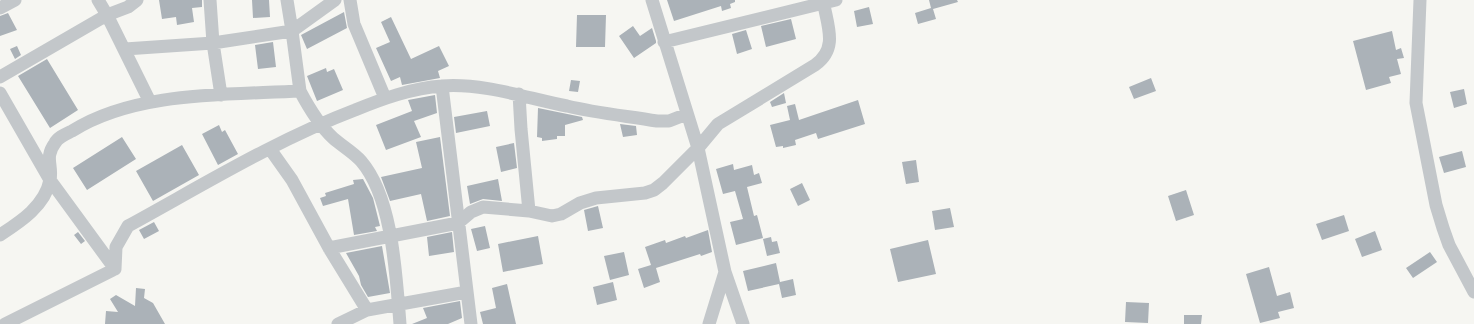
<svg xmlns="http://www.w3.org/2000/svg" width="1474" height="324" font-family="'Work Sans',sans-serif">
<rect width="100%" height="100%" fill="#f6f6f2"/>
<path fill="#abb2b8" d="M 159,0 L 202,0 L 202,7 L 192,8 L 194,22 L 177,25 L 176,17 L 162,19 Z
M 252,0 L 269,0 L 270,17 L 253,18 Z
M 667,0 L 735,0 L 735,2 L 730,4 L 731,8 L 722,11 L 721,6 L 674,21 Z
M 929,0 L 957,0 L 958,2 L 933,9 L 936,19 L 918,24 L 915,13 L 931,8 Z
M 869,7 L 873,24 L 857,27 L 854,11 Z
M 344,12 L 347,28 L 307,49 L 301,35 Z
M 8,13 L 17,30 L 0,36 L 0,16 Z
M 577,15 L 606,15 L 605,47 L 576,47 Z
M 391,17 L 411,59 L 439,46 L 449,66 L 438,71 L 440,78 L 402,85 L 400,77 L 391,81 L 376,48 L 390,42 L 381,22 Z
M 791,19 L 796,39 L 766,47 L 761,26 Z
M 633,26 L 640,36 L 652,28 L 656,41 L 656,43 L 634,58 L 619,36 Z
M 746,30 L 752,49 L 737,54 L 732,34 Z
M 1392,31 L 1396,50 L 1401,48 L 1404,58 L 1397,59 L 1401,74 L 1389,77 L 1391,83 L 1366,90 L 1353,41 Z
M 273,42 L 276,67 L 258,69 L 255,45 Z
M 17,46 L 21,55 L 15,59 L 10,49 Z
M 47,59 L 78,110 L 50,128 L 18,76 Z
M 326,68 L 327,72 L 334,69 L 343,90 L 317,101 L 307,76 Z
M 1151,78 L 1156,91 L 1134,99 L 1129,87 Z
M 571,80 L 580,81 L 578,92 L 569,91 Z
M 1464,89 L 1467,104 L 1454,108 L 1450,92 Z
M 784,93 L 786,103 L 772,107 L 770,102 Z
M 435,95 L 437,113 L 414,121 L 421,137 L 386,150 L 376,125 L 412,111 L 408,100 Z
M 858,100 L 865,124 L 818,139 L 816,133 L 795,140 L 796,145 L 783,148 L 783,146 L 776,147 L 770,125 L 790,120 L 787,106 L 795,104 L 799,120 Z
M 538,108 L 582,117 L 583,120 L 565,125 L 565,136 L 557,136 L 557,139 L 542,141 L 542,138 L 537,137 Z
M 487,111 L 490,126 L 456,133 L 454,117 Z
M 620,124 L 636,126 L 637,135 L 623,137 Z
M 219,125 L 222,132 L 225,130 L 238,154 L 218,165 L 202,134 Z
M 122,137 L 136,159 L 87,190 L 73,168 Z
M 440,137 L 450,216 L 427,221 L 421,194 L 390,201 L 381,177 L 422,168 L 416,142 Z
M 514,143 L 517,168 L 501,172 L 496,147 Z
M 182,145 L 199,175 L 153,201 L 136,171 Z
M 1462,151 L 1466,167 L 1444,173 L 1439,157 Z
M 916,160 L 919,182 L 906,184 L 902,162 Z
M 733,164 L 734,170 L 752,165 L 754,175 L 759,173 L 762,183 L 747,187 L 754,216 L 757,215 L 763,238 L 736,245 L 730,222 L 743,219 L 735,191 L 723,194 L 716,169 Z
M 363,179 L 373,198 L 380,226 L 375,227 L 377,231 L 354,235 L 348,199 L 323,206 L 320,198 L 326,196 L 325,193 L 354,184 L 353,180 Z
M 498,179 L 502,201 L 483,199 L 470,204 L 467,186 Z
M 802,183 L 810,200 L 798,206 L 790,189 Z
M 1186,190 L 1194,215 L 1176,221 L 1168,196 Z
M 598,206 L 603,228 L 588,231 L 584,210 Z
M 950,208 L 954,227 L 935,230 L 932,211 Z
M 1344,215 L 1349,231 L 1322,240 L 1316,224 Z
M 154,222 L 159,231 L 144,239 L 139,230 Z
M 485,226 L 490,248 L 477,251 L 471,229 Z
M 708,230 L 712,252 L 701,256 L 700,254 L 656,268 L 660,282 L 644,288 L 638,269 L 651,265 L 645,247 L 665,240 L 666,243 L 685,236 L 686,238 Z
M 1375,231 L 1382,250 L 1362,257 L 1355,239 Z
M 78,232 L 85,241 L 81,244 L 74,235 Z
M 452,232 L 454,252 L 429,256 L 427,237 Z
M 538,236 L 543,264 L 503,272 L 498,244 Z
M 771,237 L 772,242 L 777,241 L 780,253 L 767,256 L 763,239 Z
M 928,240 L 936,274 L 898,282 L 890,249 Z
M 382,246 L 390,293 L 368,297 L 361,285 L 359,276 L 346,253 Z
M 624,252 L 629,275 L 610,280 L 604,256 Z
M 1430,252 L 1437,262 L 1413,278 L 1406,268 Z
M 776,263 L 780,282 L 793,279 L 796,295 L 782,298 L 779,284 L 748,291 L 743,271 Z
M 1269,267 L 1277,296 L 1290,292 L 1294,308 L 1278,312 L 1280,318 L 1260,323 L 1246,274 Z
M 613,282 L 617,300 L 597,305 L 593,287 Z
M 507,284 L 516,324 L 483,324 L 480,312 L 496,308 L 492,288 Z
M 136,288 L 145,289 L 144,298 L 153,303 L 165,324 L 105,324 L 106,311 L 118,312 L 110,299 L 116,295 L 135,306 Z
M 460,301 L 462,318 L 448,324 L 412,324 L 427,318 L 423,308 Z
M 1126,302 L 1149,303 L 1148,323 L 1125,322 Z
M 1184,315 L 1202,315 L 1201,324 L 1184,324 Z"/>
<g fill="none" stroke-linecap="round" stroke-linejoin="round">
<path stroke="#c3c7ca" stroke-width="13" d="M 137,0 L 128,7 L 107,15 L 150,102
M 210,0 L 213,43 L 221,95
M 350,0 L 354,24 L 385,98
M 652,0 L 698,148 L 725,272 L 709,324
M 1420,0 L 1416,103 L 1436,205 L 1443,228 L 1449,245 L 1474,292
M 0,8 L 15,0
M 664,42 L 836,0
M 125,49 L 213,43 L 292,31 L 287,0
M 0,77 L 107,15 L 98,0
M 442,86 L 471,324
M 300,91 L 292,31 L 335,0
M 0,93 L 50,180 L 115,269
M 519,94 L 521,129 L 529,211
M 270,149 L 292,180 L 329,248 L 367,310 L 338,324
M 0,235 C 20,222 45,206 50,180 C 53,165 44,158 55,143 C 58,137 66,134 72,131 C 135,91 227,95 300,91 C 309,108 319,125 333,138 C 342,146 353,152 361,161 C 393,198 396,276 400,324
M 329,248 L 458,223 L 471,212 L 483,207 L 529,211 L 552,216 L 561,214 L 580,203 L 596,198 L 645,193 L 654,190 L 663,183 L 698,148 L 718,124 L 815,65 C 839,48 827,25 823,0
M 725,272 L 743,324
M 367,310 L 467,292
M 5,324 L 115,269 L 116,247 L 128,226 C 203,185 276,140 355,110 C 382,99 412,88 442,86 C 485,83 526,98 567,106 C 596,113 627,116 657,121 L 669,121 L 687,114"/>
</g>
</svg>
